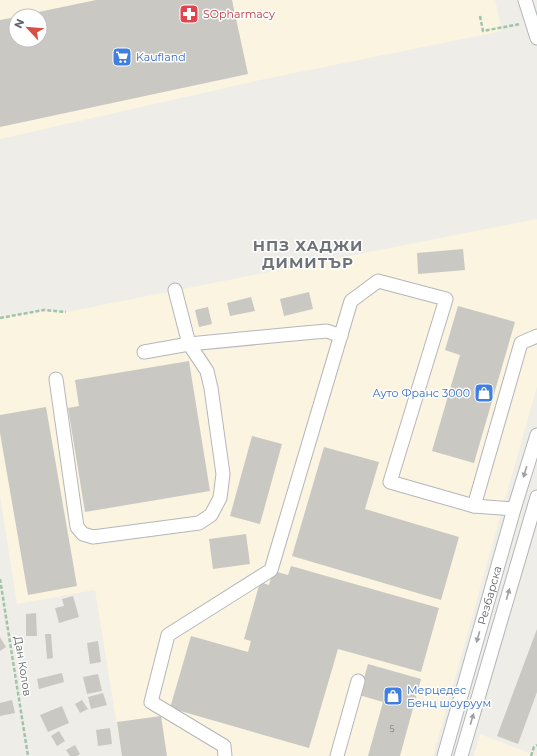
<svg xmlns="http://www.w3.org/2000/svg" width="537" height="756" font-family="Montserrat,sans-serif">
<rect width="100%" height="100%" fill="#efede7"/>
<path fill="#fbf4e0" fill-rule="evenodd" d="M 0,0 L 495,0 L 502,31 L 260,80 L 0,139 ZM 16,16 L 40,16 L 40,40 L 16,40 Z
M 537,219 L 537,386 L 433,756 L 122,756 L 95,590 L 17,604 L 0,496 L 0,318 L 44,310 L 66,312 Z
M 480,734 L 537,756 L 474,756 Z"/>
<path fill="#cac8c3" d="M 96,0 L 232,0 L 248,74 L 0,127 L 0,20 L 16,17 L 16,40 L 40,40 L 40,16 L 24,15 Z
M 463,249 L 465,270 L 418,274 L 417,253 Z
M 309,292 L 313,309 L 284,316 L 280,299 Z
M 251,297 L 255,311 L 230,316 L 227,303 Z
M 458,306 L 515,322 L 474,463 L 432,451 L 460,355 L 445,350 Z
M 208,307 L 212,324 L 199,327 L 195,310 Z
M 189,361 L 210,491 L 85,512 L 68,408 L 79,406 L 75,380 Z
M 46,407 L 77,586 L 28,595 L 0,433 L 0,415 Z
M 252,436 L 282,444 L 260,524 L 230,516 Z
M 324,447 L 379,462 L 365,509 L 459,537 L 441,600 L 292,556 Z
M 246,534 L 250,564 L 213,569 L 209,539 Z
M 291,566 L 439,608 L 421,672 L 338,649 L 309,748 L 170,708 L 191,636 L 248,652 L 251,641 L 244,639 L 260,582 L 269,585 L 273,571 L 288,575 Z
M 73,596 L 79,617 L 59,623 L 55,608 L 64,606 L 62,599 Z
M 36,613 L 37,636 L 26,636 L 26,614 Z
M 537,629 L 537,692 L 518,744 L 497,736 Z
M 45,634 L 51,634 L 53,658 L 47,659 Z
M 0,637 L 6,647 L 0,651 Z
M 98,641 L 101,662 L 90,664 L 87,643 Z
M 368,664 L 421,679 L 400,756 L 368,756 L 383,702 L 359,695 Z
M 62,673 L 64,682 L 39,689 L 37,679 Z
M 98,674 L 102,691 L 87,694 L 83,677 Z
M 103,693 L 107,705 L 91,709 L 88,697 Z
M 12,700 L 15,713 L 0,716 L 0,703 Z
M 82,700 L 88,709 L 80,713 L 75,704 Z
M 62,706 L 69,723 L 48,732 L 40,715 Z
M 161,716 L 167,756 L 122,756 L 117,722 Z
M 110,728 L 112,744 L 98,746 L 96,730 Z
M 59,731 L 65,741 L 57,746 L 51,736 Z
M 75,745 L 80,754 L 77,756 L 70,756 L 66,750 Z"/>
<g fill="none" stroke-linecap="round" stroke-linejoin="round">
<defs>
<g id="minor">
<path d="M 525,0 L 537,38"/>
<path d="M 144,352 L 189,344 L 304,333 L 327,331 L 341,336"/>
<path d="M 56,379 L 77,527 L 83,534 L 93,537 L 199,523 L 211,515 L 220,498 L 223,474 L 211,388 L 207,371 L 189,344 L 175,290"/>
<path d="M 474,506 L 521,343 L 537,336"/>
<path d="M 225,756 L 224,746 L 151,702 L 168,635 L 271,570 L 351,301 L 378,281 L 446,299 L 390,482 L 474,506 L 514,509"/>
<path d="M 337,756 L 358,681"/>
<path id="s1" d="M 444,756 L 514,509 L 537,435"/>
<path d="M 461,756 L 537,497"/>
</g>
</defs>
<use href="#minor" stroke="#b4b6ba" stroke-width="15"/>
<path stroke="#9fc4aa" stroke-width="2.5" stroke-dasharray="4 2" stroke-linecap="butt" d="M 480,16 L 483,31 L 520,24
M 0,318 L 44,310 L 66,312
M 0,579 L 28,756
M 531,756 L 534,747 L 537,745"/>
<use href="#minor" stroke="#fff" stroke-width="13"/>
</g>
<defs><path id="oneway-solid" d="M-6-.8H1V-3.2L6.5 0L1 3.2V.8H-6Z"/></defs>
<g fill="#9ea0a3">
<use href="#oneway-solid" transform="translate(525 472) rotate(107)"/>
<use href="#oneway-solid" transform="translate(508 594) rotate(-74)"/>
<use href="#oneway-solid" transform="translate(478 637) rotate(106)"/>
<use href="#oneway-solid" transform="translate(472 719) rotate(-74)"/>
</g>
<defs>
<symbol id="pharmacy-square" viewBox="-11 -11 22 22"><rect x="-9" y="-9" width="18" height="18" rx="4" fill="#e0444e" stroke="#fff"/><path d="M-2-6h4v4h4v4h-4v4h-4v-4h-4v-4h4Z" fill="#fff"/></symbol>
<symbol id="supermarket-square" viewBox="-11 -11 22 22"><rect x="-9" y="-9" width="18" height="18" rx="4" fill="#3f7fe0" stroke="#fff"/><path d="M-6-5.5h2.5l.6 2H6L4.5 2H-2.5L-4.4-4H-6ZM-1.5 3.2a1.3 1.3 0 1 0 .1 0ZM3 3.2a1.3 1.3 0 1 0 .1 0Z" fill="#fff"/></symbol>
<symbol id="shop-square" viewBox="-11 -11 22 22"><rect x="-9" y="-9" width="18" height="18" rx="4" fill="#3f7fe0" stroke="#fff"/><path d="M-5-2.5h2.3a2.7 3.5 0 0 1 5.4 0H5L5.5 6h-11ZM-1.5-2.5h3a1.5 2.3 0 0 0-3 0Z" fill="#fff"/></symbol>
</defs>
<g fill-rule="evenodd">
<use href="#pharmacy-square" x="178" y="3" width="22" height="22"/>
<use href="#supermarket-square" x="111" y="46" width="22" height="22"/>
<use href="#shop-square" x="473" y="382" width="22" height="22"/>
<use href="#shop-square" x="382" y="685" width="22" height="22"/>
</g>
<g text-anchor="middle" stroke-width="3" stroke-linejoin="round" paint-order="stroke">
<g font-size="9" fill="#797b7c">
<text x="392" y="732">5</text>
</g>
<g font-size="11" fill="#be3a42" stroke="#fff" text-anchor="start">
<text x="203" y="18">SOpharmacy</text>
</g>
<g font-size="11" fill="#366cbe" stroke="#fff" text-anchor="start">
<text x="136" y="61">Kaufland</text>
<text x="470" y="397" text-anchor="end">Ауто Франс 3000</text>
<text x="407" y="694">Мерцедес<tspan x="407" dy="13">Бенц шоуруум</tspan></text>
</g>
<g font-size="11" fill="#5e6165" stroke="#fff">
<text dy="4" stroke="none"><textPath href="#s1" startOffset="167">Резбарска</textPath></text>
<text transform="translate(23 666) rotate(81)" y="4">Дан Колов</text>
</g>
<g font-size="15" font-weight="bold" letter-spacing="1" fill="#6f7377" stroke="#fff">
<text x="308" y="251">НПЗ ХАДЖИ<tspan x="308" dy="17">ДИМИТЪР</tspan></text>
</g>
</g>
<g transform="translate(28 28) rotate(296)"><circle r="19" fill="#ffffff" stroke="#bfc0c1"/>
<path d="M0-3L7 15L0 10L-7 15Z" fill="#d84e43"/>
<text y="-6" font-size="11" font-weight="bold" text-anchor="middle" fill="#5e6165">N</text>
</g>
</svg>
